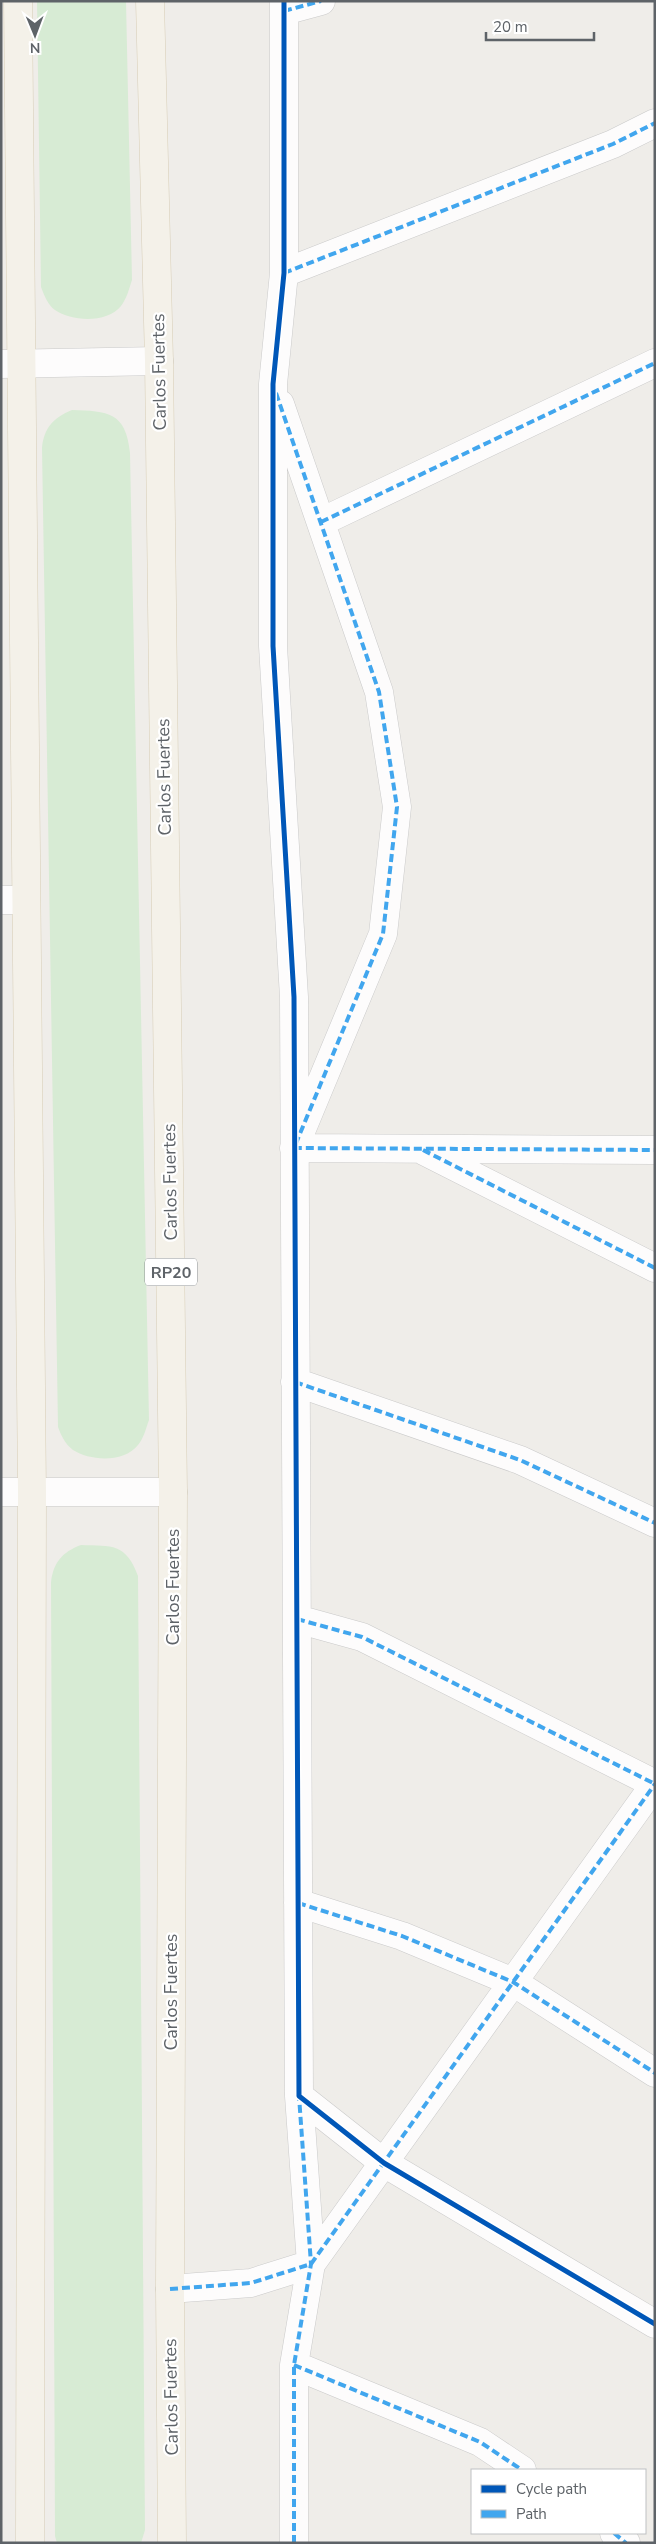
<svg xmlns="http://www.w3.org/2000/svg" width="656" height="2544" font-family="'Nunito Sans',sans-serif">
<rect width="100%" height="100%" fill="#efede9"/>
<path fill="#d7ebd4" d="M 37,1 L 126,1 L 132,280 C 129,289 127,298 121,306 C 108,323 72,322 55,310 C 48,305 44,295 41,287 Z
M 72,410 C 108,411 126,412 130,453 L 149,1420 C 146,1428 144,1438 138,1445 C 124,1463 90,1461 73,1450 C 65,1444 61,1435 58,1427 L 42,448 C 44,428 53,418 72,410 Z
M 81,1545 C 112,1546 126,1543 138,1576 L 145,2530 L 141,2543 L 57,2543 L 55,2536 L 51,1583 C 53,1563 62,1552 81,1545 Z"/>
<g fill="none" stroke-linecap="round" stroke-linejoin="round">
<defs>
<path id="minor" d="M 284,1 L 284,273 L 273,384 L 273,646 L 294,997 L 299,2096 L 384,2163 L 655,2324
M 284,11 L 321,1
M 284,273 L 613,144 L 655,123
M 1,364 L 159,361
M 280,404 L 379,692 L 397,807 L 383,934 L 294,1148 L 655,1150
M 321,522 L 655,363
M 1,900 L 26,900
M 424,1151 L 655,1268
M 295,1382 L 520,1460 L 655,1523
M 1,1492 L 173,1492
M 297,1619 L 362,1637 L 655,1784
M 298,1903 L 402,1936 L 513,1982 L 655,2073
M 170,2289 L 251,2283 L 311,2264 L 655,1784
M 294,2365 L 480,2442 L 522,2470
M 614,2533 L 626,2543
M 294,2543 L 294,2365 L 311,2264 L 299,2096"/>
<path id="major" d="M 18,1 L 32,1493 L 30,2543
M 150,1 L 159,361 L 173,1492 L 170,2289 L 172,2543"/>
</defs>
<use href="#minor" stroke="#cacaca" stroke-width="29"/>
<use href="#major" stroke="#d7cdb6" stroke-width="29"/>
<use href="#minor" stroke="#fdfcfc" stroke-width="28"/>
<use href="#major" stroke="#f4f1e9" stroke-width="28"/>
<path stroke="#41a6ee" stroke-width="4" stroke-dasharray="8 4" stroke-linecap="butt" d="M 284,11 L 321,1
M 284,273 L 613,144 L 655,123
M 276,393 L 379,692 L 397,807 L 383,934 L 294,1148 L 655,1150
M 321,522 L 655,363
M 423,1150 L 655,1268
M 295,1382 L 520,1460 L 655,1523
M 297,1619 L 362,1637 L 655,1784
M 298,1903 L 402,1936 L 513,1982 L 655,2073
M 170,2289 L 251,2283 L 311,2264 L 655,1784
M 294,2365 L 480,2442 L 522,2470
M 614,2533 L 626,2543
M 294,2543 L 294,2365 L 311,2264 L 299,2096"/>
<defs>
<path id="cycleway" d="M 284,1 L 284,273 L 273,384 L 273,646 L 294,997 L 299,2096 L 384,2163 L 655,2324"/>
</defs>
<use href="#cycleway" stroke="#fff" stroke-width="8"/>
<use href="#cycleway" stroke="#0057b8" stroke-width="5"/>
</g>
<g text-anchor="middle" stroke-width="4.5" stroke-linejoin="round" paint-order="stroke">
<rect fill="#fff" stroke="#8e9295" stroke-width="1" x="145" y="1258.5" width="52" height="27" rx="4"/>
<g font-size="16" font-weight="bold" fill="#5e6368">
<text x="171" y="1278">RP20</text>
</g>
<g font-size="18" fill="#5e6368" stroke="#fff">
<text transform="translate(159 372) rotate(-91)" y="6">Carlos Fuertes</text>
<text transform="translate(164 777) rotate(-91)" y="6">Carlos Fuertes</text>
<text transform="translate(170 1182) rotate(-91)" y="6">Carlos Fuertes</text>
<text transform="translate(173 1587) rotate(-90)" y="6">Carlos Fuertes</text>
<text transform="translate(171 1992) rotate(-90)" y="6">Carlos Fuertes</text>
<text transform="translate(171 2397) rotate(-91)" y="6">Carlos Fuertes</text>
</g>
</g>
<rect width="656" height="2544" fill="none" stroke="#5e6368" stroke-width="5"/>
<rect x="471" y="2469" width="175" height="65" fill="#ffffff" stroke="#bfc1c3"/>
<rect x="481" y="2485" width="25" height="8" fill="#0057b8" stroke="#bfc1c3"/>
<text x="516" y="2494" font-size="15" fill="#5e6368">Cycle path</text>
<rect x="481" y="2510" width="25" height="8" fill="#41a6ee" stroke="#bfc1c3"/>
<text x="516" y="2519" font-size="15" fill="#5e6368">Path</text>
<g transform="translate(35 35) rotate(179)" stroke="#ffffff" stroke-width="4" paint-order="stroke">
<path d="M0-4L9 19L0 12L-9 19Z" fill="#5e6368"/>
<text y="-8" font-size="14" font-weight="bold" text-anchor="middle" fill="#5e6368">N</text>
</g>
<path d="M486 32v8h108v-8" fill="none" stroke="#5e6368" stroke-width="2.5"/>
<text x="493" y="32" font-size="15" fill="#5e6368" stroke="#ffffff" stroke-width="4" paint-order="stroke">20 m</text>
</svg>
